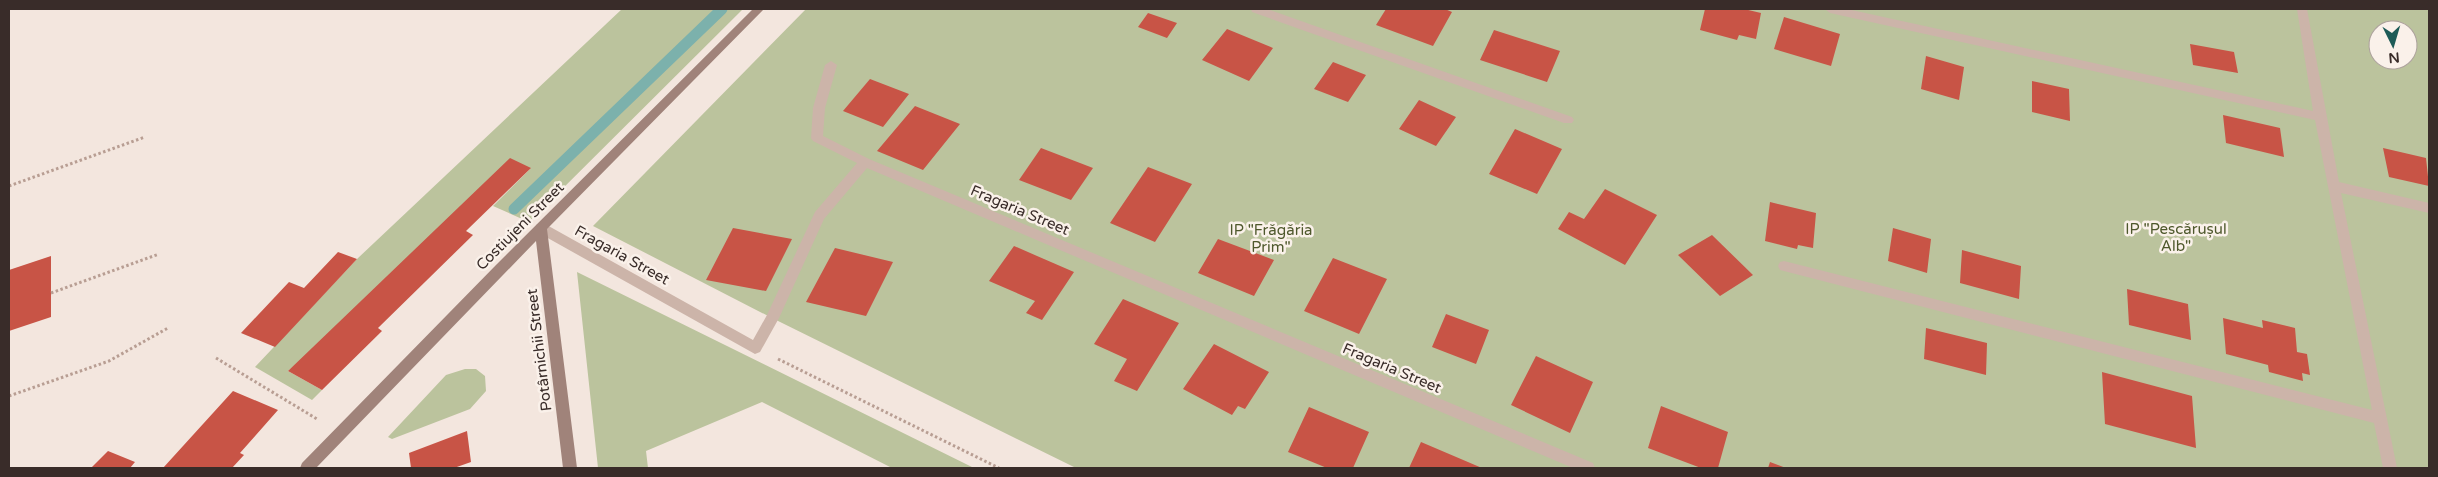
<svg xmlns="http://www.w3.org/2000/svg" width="2438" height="477" font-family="'Varela Round',sans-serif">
<rect width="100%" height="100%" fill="#f3e6de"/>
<path fill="#bbc39d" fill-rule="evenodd" d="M 622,9 L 743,9 L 529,222 L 493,206 L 531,168 L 288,371 L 322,390 L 312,400 L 255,367 L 357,259 Z
M 806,9 L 2429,9 L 2429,468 L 1076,468 L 772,318 L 593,226 ZM 2378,30 L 2408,30 L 2408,60 L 2378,60 Z
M 577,272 L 974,468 L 892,468 L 762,402 L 646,451 L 648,468 L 598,468 Z
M 465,369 L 476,369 L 485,376 L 486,391 L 470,409 L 392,439 L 388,437 L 446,375 Z"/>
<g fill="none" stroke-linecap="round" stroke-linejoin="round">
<path stroke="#7cb1ac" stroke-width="11" d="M 514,209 L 722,9"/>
</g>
<path fill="#c85446" d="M 1386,9 L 1445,9 L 1452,12 L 1433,46 L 1376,25 Z
M 1705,9 L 1744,9 L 1761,13 L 1756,39 L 1739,35 L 1737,40 L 1700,30 Z
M 1148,13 L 1177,23 L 1167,38 L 1138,27 Z
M 1784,17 L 1840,34 L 1831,66 L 1774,49 Z
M 1227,29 L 1273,48 L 1249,81 L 1202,60 Z
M 1494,30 L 1560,51 L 1547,82 L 1480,60 Z
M 2190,44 L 2234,52 L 2238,73 L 2193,65 Z
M 1926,56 L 1964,67 L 1959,100 L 1921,89 Z
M 1333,62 L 1366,75 L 1348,102 L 1314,89 Z
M 870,79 L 909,94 L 883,127 L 843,111 Z
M 2032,81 L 2069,89 L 2070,121 L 2032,112 Z
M 1419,100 L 1456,117 L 1436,146 L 1399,129 Z
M 915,106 L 960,124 L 923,170 L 877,151 Z
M 2223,115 L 2280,128 L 2284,157 L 2226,143 Z
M 1515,129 L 1562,149 L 1537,194 L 1489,174 Z
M 1041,148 L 1093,168 L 1071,200 L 1019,180 Z
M 2383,148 L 2426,158 L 2429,186 L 2389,177 Z
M 510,158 L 531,168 L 466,231 L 473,235 L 378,328 L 382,331 L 322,390 L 288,371 Z
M 1148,167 L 1192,184 L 1155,242 L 1110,223 Z
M 1605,189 L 1657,215 L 1625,265 L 1558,229 L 1569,212 L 1584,219 Z
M 1770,202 L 1816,213 L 1813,248 L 1798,245 L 1797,249 L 1765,241 Z
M 733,228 L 792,239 L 766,291 L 706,280 Z
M 1893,228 L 1931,239 L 1927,273 L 1888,261 Z
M 1712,235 L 1753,275 L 1720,296 L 1678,255 Z
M 1218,239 L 1274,260 L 1254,296 L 1198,273 Z
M 1014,246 L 1074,272 L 1042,320 L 1026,313 L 1035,301 L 989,281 Z
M 835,248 L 893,262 L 866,316 L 806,302 Z
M 1962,250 L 2021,266 L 2019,299 L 1960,283 Z
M 338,252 L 357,259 L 275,347 L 241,333 L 289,282 L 304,288 Z
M 51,256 L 51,317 L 9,331 L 9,270 Z
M 1333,258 L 1387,279 L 1359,334 L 1304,311 Z
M 2127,289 L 2188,304 L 2191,340 L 2129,325 Z
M 1123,299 L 1179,323 L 1137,391 L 1114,381 L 1127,359 L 1094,344 Z
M 1446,314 L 1489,330 L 1476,364 L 1432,347 Z
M 2223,318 L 2263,328 L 2262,320 L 2295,328 L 2297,352 L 2307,354 L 2310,375 L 2302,373 L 2303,381 L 2269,372 L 2268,365 L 2226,354 Z
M 1926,328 L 1987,343 L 1986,375 L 1924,359 Z
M 1214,344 L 1269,372 L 1245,409 L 1238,406 L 1232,415 L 1183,389 Z
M 1536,356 L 1593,382 L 1570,433 L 1511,405 Z
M 2102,372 L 2192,396 L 2196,448 L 2105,424 Z
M 233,391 L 278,410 L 240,453 L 244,455 L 232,468 L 163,468 Z
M 1661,406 L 1728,432 L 1718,468 L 1701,468 L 1648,448 Z
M 1309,407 L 1369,432 L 1353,468 L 1327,468 L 1288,452 Z
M 467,431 L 471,462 L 454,468 L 411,468 L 409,453 Z
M 1421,442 L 1482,468 L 1409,468 Z
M 108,451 L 135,462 L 130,468 L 91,468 Z
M 1770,462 L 1786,468 L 1768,468 Z"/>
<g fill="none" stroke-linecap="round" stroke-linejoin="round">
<path stroke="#b89e93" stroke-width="3" stroke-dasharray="2.5 2.5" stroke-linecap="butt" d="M 9,186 L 145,137
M 51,293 L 159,254
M 216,358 L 317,419
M 778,359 L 999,468
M 9,396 L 109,361 L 168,328"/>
<path fill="#ccb4a9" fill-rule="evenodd" d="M 1251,9 L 1267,9 L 1572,117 L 1574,120 L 1572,123 L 1564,123 L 1252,12 Z
M 1825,9 L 1847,9 L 2313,111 L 2297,9 L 2307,9 L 2339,182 L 2429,203 L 2429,213 L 2341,193 L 2397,468 L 2383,468 L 2374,423 L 1780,270 L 1778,266 L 1780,262 L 1784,261 L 2372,410 L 2315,120 L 1830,13 Z
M 831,61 L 837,65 L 825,108 L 823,136 L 869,159 L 1593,463 L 1595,468 L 1573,468 L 867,168 L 824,219 L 779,318 L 760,352 L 755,354 L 537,232 L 535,228 L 537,224 L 545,224 L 753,340 L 767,315 L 815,212 L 857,163 L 813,141 L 811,138 L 813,108 L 825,65 Z"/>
<path fill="#a0837a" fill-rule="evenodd" d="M 753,9 L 764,9 L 547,229 L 577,468 L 563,468 L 536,241 L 316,468 L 300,468 L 302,463 L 496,265 Z"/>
</g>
<g text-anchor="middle" stroke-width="5" stroke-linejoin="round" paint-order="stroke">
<g font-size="15" fill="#392c29" stroke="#faf1ea">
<text transform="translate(1020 210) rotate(23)" y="5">Fragaria Street</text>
<text transform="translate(520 226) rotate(-45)" y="5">Costiujeni Street</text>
<text transform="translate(622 255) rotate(29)" y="5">Fragaria Street</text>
<text transform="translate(539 350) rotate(-97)" y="5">Potârnichii Street</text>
<text transform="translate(1392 368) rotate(23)" y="5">Fragaria Street</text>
</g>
<g font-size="15" fill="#4e582c" stroke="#faf1ea">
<text x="2176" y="234">IP "Pescărușul<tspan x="2176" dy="17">Alb"</tspan></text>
<text x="1271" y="235">IP "Frăgăria<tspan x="1271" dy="17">Prim"</tspan></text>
</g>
</g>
<rect width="2438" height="477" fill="none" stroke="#392c29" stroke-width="20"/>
<g transform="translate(2393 45) rotate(175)"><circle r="24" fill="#faf1ea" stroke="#ada29d"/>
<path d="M0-4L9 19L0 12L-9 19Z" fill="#1d5b57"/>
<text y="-8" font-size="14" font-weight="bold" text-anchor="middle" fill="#392c29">N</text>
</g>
</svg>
